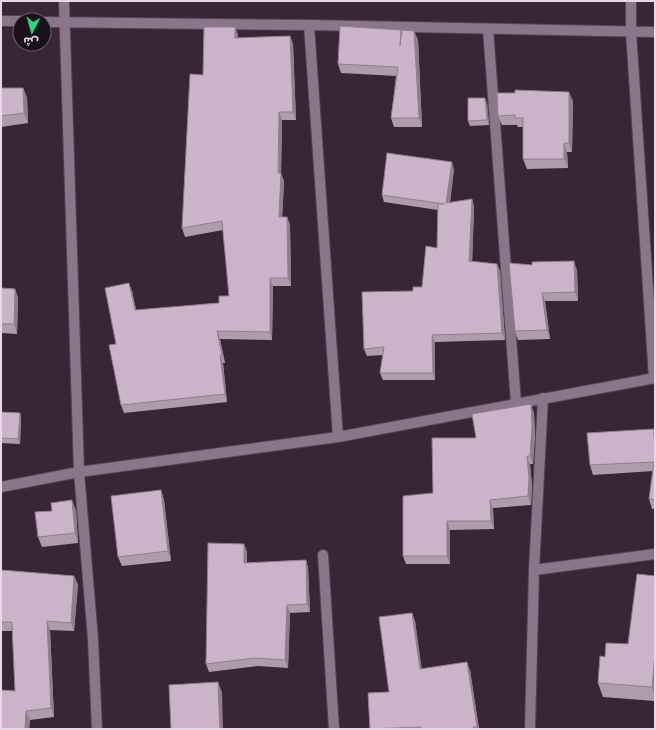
<svg xmlns="http://www.w3.org/2000/svg" width="656" height="730" font-family="'Space Grotesk','Noto Sans Arabic',sans-serif">
<rect width="100%" height="100%" fill="#382538"/>
<g fill="none" stroke-linecap="round" stroke-linejoin="round">
<defs>
<path id="street" d="M 64,1 L 79,472 L 93,639 L 97,729
M 631,1 L 631,32 L 654,378
M 1,21 L 20,21
M 44,22 L 309,25 L 655,32
M 309,25 L 338,437
M 488,29 L 516,403
M 1,487 L 79,472 L 338,437 L 655,378
M 323,555 L 334,729
M 534,570 L 655,554
M 530,729 L 534,570 L 543,398"/>
</defs>
<use href="#street" stroke="#524352" stroke-width="12"/>
<use href="#street" stroke="#8b758b" stroke-width="10"/>
</g>
<path fill="#af9bae" d="M 235,27 L 238,35 L 238,38 L 290,36 L 293,44 L 296,120 L 282,120 L 281,174 L 284,181 L 282,217 L 287,217 L 290,225 L 291,286 L 273,286 L 272,340 L 220,339 L 225,363 L 223,363 L 227,402 L 124,413 L 121,405 L 116,344 L 132,291 L 136,310 L 219,303 L 229,296 L 223,230 L 185,237 L 182,228 L 203,75 Z
M 401,30 L 402,32 L 414,31 L 418,40 L 422,127 L 394,127 L 391,118 L 396,76 L 341,73 L 338,64 Z
M 1,88 L 23,88 L 27,98 L 28,123 L 1,127 Z
M 573,101 L 572,152 L 567,152 L 568,168 L 527,169 L 523,159 L 523,127 L 518,127 L 517,125 L 502,125 L 498,116 Z
M 487,103 L 489,125 L 470,126 L 468,121 Z
M 454,169 L 450,203 L 472,199 L 474,207 L 472,262 L 497,264 L 500,271 L 505,340 L 435,342 L 435,380 L 383,380 L 380,373 L 383,355 L 367,356 L 364,349 L 413,291 L 422,287 L 437,248 L 438,210 L 384,202 L 382,195 Z
M 532,265 L 577,270 L 578,301 L 545,301 L 550,339 L 518,340 L 515,331 Z
M 1,288 L 15,289 L 18,298 L 17,334 L 1,333 Z
M 1,412 L 20,413 L 21,418 L 20,444 L 1,443 Z
M 534,413 L 535,434 L 533,464 L 530,464 L 532,486 L 531,505 L 493,508 L 494,529 L 450,530 L 450,564 L 406,564 L 403,556 L 433,493 L 476,438 Z
M 655,433 L 655,509 L 652,509 L 649,499 L 653,471 L 593,475 L 590,465 Z
M 161,490 L 164,500 L 171,561 L 122,566 L 118,557 Z
M 76,510 L 78,543 L 42,547 L 38,537 Z
M 244,544 L 247,552 L 247,563 L 306,560 L 308,568 L 310,612 L 290,613 L 288,668 L 258,666 L 209,672 L 206,664 Z
M 1,570 L 74,576 L 78,585 L 74,631 L 50,630 L 54,717 L 30,720 L 29,729 L 1,729 L 15,691 L 12,631 L 1,631 Z
M 655,576 L 655,701 L 603,697 L 598,683 L 605,657 L 628,644 Z
M 412,613 L 415,621 L 421,669 L 470,670 L 479,729 L 370,729 L 368,693 L 389,692 Z"/>
<path fill="#8e7e8d" d="M 235,27 L 238,35 L 238,46 L 235,38 Z
M 414,31 L 418,40 L 422,127 L 419,118 Z
M 290,36 L 293,44 L 296,120 L 293,112 Z
M 23,88 L 27,98 L 28,123 L 24,113 Z
M 569,92 L 573,101 L 572,152 L 569,143 Z
M 485,98 L 487,103 L 489,125 L 487,120 Z
M 279,112 L 282,120 L 281,174 L 284,181 L 282,225 L 279,217 Z
M 564,143 L 567,152 L 568,168 L 564,159 Z
M 452,162 L 454,169 L 448,211 L 446,203 Z
M 472,199 L 474,207 L 472,269 L 469,261 Z
M 287,217 L 290,225 L 291,286 L 288,278 Z
M 574,261 L 577,270 L 578,301 L 575,292 Z
M 497,264 L 500,271 L 505,340 L 502,333 Z
M 270,278 L 273,286 L 272,340 L 270,332 Z
M 129,283 L 132,291 L 138,318 L 135,310 Z
M 15,289 L 18,298 L 17,334 L 14,324 Z
M 542,293 L 545,301 L 550,339 L 547,330 Z
M 217,331 L 220,339 L 225,363 L 222,355 Z
M 432,335 L 435,342 L 435,380 L 433,373 Z
M 220,355 L 223,363 L 227,402 L 225,394 Z
M 531,404 L 534,413 L 535,434 L 533,464 L 530,456 Z
M 20,413 L 21,418 L 20,444 L 18,439 Z
M 527,456 L 530,464 L 532,486 L 531,505 L 528,496 Z
M 161,490 L 164,500 L 171,561 L 168,551 Z
M 72,500 L 76,510 L 78,543 L 75,533 Z
M 490,500 L 493,508 L 494,529 L 491,521 Z
M 447,521 L 450,530 L 450,564 L 447,556 Z
M 244,544 L 247,552 L 246,571 L 244,563 Z
M 306,560 L 308,568 L 310,612 L 307,604 Z
M 74,576 L 78,585 L 74,631 L 71,623 Z
M 287,605 L 290,613 L 288,668 L 285,660 Z
M 412,613 L 415,621 L 423,677 L 420,669 Z
M 47,621 L 50,630 L 54,717 L 51,708 Z
M 655,653 L 655,694 L 652,687 Z
M 467,662 L 470,670 L 479,729 L 477,729 L 477,727 Z
M 218,682 L 222,692 L 223,729 L 220,729 Z
M 26,711 L 30,720 L 29,729 L 25,729 Z"/>
<path fill="#cbb4ca" stroke="#8e7e8d" d="M 340,26 L 401,30 L 400,46 L 402,30 L 414,31 L 419,118 L 391,118 L 398,67 L 338,64 Z
M 204,27 L 235,27 L 235,38 L 290,36 L 293,112 L 279,112 L 278,173 L 281,173 L 279,217 L 287,217 L 288,278 L 270,278 L 270,332 L 217,331 L 222,355 L 220,355 L 225,394 L 121,405 L 109,345 L 116,344 L 105,288 L 129,283 L 135,310 L 219,303 L 219,296 L 229,296 L 222,221 L 182,228 L 190,74 L 203,75 Z
M 1,88 L 23,88 L 24,113 L 1,116 Z
M 515,90 L 569,92 L 569,143 L 564,143 L 564,159 L 523,159 L 523,118 L 515,118 L 515,115 L 498,116 L 497,93 L 515,93 Z
M 468,98 L 485,98 L 487,120 L 468,121 Z
M 387,153 L 452,162 L 446,203 L 472,199 L 469,261 L 497,264 L 502,333 L 432,335 L 433,373 L 380,373 L 384,347 L 364,349 L 362,292 L 413,291 L 413,287 L 422,287 L 426,246 L 437,248 L 438,204 L 444,204 L 382,195 Z
M 574,261 L 575,292 L 542,293 L 547,330 L 515,331 L 509,263 L 532,265 L 532,262 Z
M 1,288 L 15,289 L 14,324 L 1,324 Z
M 531,404 L 532,426 L 530,456 L 527,456 L 529,478 L 528,496 L 490,500 L 491,521 L 447,521 L 447,556 L 403,556 L 403,496 L 433,493 L 432,438 L 476,438 L 472,414 Z
M 1,412 L 20,413 L 18,439 L 1,438 Z
M 654,429 L 654,438 L 655,438 L 655,500 L 649,499 L 654,462 L 590,465 L 587,433 Z
M 161,490 L 168,551 L 118,557 L 111,496 Z
M 72,500 L 75,533 L 38,537 L 35,512 L 52,511 L 51,503 Z
M 208,543 L 244,544 L 244,563 L 306,560 L 307,604 L 287,605 L 285,660 L 255,658 L 206,664 Z
M 1,570 L 74,576 L 71,623 L 47,621 L 51,708 L 26,711 L 25,729 L 1,729 L 1,690 L 15,691 L 12,622 L 1,622 Z
M 637,574 L 655,576 L 655,653 L 652,687 L 598,683 L 600,656 L 605,657 L 606,643 L 628,644 Z
M 412,613 L 420,669 L 467,662 L 477,727 L 473,727 L 474,729 L 421,729 L 421,727 L 370,729 L 368,693 L 389,692 L 379,617 Z
M 218,682 L 220,729 L 171,729 L 169,685 Z"/>
<rect width="656" height="730" fill="none" stroke="#e5d9e5" stroke-width="4"/>
<g transform="translate(32 32) rotate(186)"><circle r="19" fill="#1a121a" stroke="#6b626b"/>
<path d="M0-3L7 15L0 10L-7 15Z" fill="#25d886"/>
<text y="-6" font-size="11" font-weight="bold" text-anchor="middle" fill="#e5d9e5">ش</text>
</g>
</svg>
